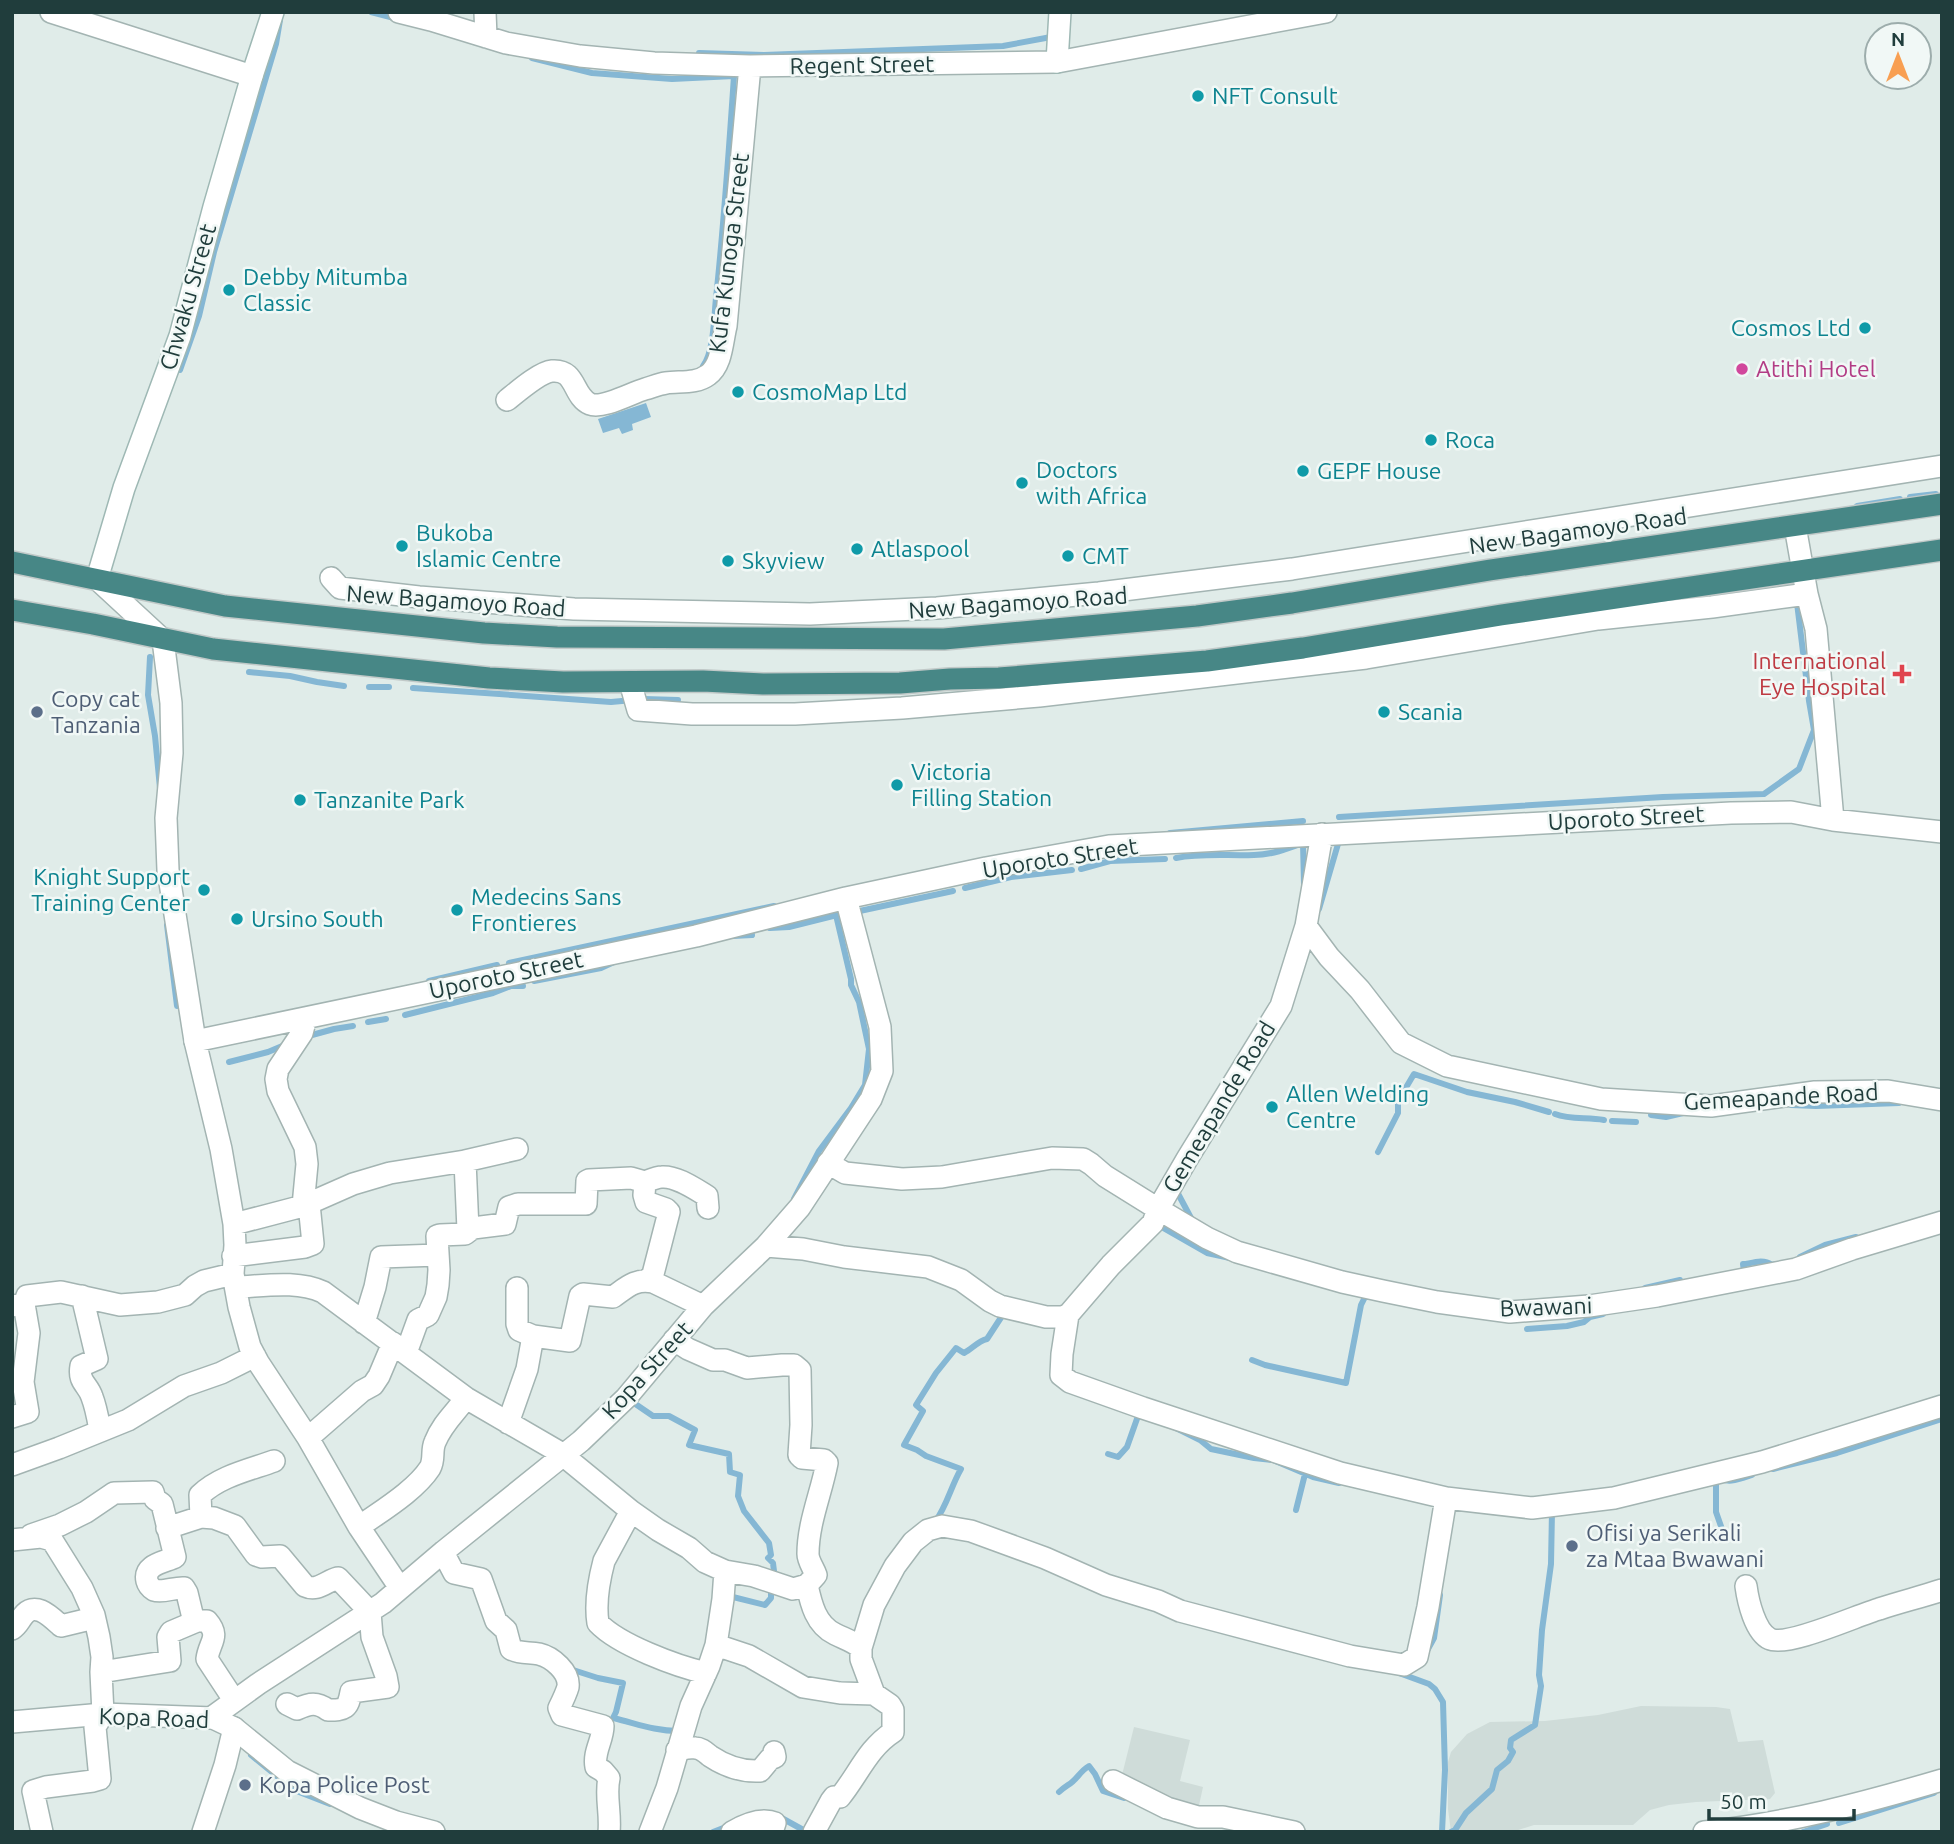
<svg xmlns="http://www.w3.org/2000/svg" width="1954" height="1844" font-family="Ubuntu,sans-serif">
<rect width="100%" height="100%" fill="#e0ece9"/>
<path fill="#cfdcd9" d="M 1641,1706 L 1716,1707 L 1730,1709 L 1738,1742 L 1763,1740 L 1775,1793 L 1770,1799 L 1696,1802 L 1669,1805 L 1650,1810 L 1633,1825 L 1534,1825 L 1512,1832 L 1451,1832 L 1448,1809 L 1448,1762 L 1451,1752 L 1467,1734 L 1490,1722 L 1545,1721 L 1598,1715 Z
M 1134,1727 L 1190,1740 L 1180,1781 L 1203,1787 L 1198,1810 L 1118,1791 Z"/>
<path fill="#85b7d4" d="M 646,403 L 651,417 L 632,424 L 633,430 L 622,434 L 619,428 L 603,433 L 598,419 Z"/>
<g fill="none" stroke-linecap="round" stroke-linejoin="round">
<path stroke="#85b7d4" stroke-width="6" d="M 371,12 L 398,19
M 699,53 L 764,55 L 1003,46 L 1051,37 L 1052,32
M 532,58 L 592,73 L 672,79 L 734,76 C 729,150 724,224 716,298 C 714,316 714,352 703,366
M 180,370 L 199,316 L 214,252 L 276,44 L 280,20
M 1910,497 L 1936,494
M 1857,506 L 1900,499
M 1764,588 L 1789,584
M 1677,600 L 1750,589
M 150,657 L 148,695 L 155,736 L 160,788
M 249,672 L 290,676 L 317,682 L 344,686
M 369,687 L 389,687
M 413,688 L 611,702 L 644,699 L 678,700
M 1339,817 L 1663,797 L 1764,794 L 1799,769 L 1814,730 L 1809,701 L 1797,603
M 1170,833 L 1303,821
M 1176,858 C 1202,853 1228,856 1254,855 C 1271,855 1287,849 1303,843 L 1304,884
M 1081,869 L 1110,861 L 1165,859
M 965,888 L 1011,877 L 1072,870
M 1319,909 L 1338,844
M 855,912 L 953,891
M 167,925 L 177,1006
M 770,928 L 789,927 L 837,915
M 733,936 L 752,935
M 509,963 L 774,906
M 429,981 L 497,965
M 534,981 L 601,968 L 614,962
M 405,1015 L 493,993 L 511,986 L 523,986
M 368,1022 L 386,1019
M 312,1035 L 334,1029 L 353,1026
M 229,1062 L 268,1052 L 287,1044
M 1791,1105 L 1816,1106 L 1899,1103
M 1555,1114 C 1570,1120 1587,1117 1604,1120
M 1651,1115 L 1666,1117 L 1683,1113
M 1612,1121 L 1636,1122
M 1378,1152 L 1398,1113 L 1398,1101 L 1414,1074 L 1467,1092 L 1515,1102 L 1549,1112
M 1175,1188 L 1191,1218
M 794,1199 L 819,1151 L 851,1108 L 865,1085 L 869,1049 L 859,1002 L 851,985 L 851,979 L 836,915
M 1158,1225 L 1207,1253 L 1230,1258
M 1800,1257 L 1825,1245 L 1856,1237
M 1740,1272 L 1744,1271 L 1743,1264 L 1746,1264 C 1755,1262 1764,1259 1772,1265 L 1776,1264
M 1645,1288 L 1680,1280
M 1527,1329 L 1567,1326 L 1584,1322 L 1590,1317 L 1603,1314
M 1252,1360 L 1265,1365 L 1346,1383 L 1361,1305 L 1365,1297 L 1369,1297
M 631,1401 L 653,1416 L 669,1416 L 695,1430 L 689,1445 L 729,1454 L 730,1472 L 740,1475 L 738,1496 L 744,1511 L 769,1543 L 771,1555 L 768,1558 L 773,1563 L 775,1579
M 1172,1426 L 1200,1440 L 1211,1449 L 1254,1458 L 1273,1460 L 1313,1477 L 1339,1483
M 1108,1454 L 1118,1457 L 1127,1447 L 1138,1416 L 1142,1415
M 1773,1469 L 1837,1453 L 1942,1419
M 1296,1510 L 1305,1474
M 935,1522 C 947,1506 951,1486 961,1469 L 926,1456 L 917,1450 L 904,1445 L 923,1411 L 916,1405 L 936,1373 L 956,1348 L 964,1353 C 972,1349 978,1341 987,1339 L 1002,1316 L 1003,1310
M 1723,1532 L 1716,1512 L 1716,1476 C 1727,1485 1740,1479 1752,1475
M 725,1595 L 765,1605 L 771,1598 L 771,1591 L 777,1590
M 1428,1649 L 1434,1638 L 1440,1595
M 570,1669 L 598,1678 L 623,1683 L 616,1712 L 613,1718 C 635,1723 655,1731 678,1731
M 1399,1673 L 1429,1684 L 1435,1689 L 1443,1702 L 1445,1770 L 1442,1832
M 251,1755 L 294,1790 L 330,1804
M 1059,1792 C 1062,1789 1065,1787 1068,1785 C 1076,1781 1080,1771 1089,1766 L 1095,1774 L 1103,1791 L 1124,1798
M 778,1816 L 807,1832
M 1839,1823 L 1934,1793
M 713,1832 L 731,1825
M 1451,1832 L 1455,1830 L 1466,1813 L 1492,1789 L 1497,1770 L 1508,1761 L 1513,1752 L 1510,1748 L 1511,1740 L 1535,1725 L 1541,1686 L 1539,1675 L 1542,1630 L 1551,1564 L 1552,1511
M 1803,1832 L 1827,1824"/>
<defs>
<path id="minor" d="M 51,12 L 252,76
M 399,12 L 431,20 L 506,43 L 580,56 L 654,63 L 750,66 L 1057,62 L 1326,12
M 485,12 L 486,37
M 507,400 C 517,392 540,372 552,371 C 577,369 572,396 590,404 C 603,409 631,393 645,389 C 652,387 659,384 666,383 C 680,381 696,384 708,375 C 722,365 722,342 726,326 L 750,66
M 1795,526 L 1807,594 L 1816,629 L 1833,820
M 331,578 L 340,588 L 419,597 L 574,609 L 810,614 L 937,608 L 1099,593 L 1292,569 L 1942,466
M 630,682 L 638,710 L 692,714 L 795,714 L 902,708 L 1039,696 L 1366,658 L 1598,619 L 1712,607 L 1807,594
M 1306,926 L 1329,957 L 1360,990 L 1401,1043 L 1447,1066 L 1601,1099 L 1711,1106 L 1815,1092 L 1888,1091 L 1942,1100
M 828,1163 L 845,1173 L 902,1179 L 942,1177 L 1052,1158 L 1083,1159 L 1091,1164 L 1105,1176 L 1158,1209 L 1207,1238 L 1237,1252 L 1342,1282 L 1383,1291 L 1437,1302 L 1510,1312 L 1589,1306 L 1657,1296 L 1796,1269 L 1852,1249 L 1942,1222
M 303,1206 L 307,1164 L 305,1147 L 278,1091 L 276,1079 L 278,1069 L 302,1033 L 306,1018
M 234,1224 L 303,1206 L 353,1184 L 390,1173 L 465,1161
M 468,1230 L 465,1161 L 517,1149
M 766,1246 L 803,1249 L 844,1257 L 928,1267 L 961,1280 L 990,1301 L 1000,1306 L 1046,1317 L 1062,1317 L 1068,1315 L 1111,1265 L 1153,1223 L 1158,1209 L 1187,1159 L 1281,1006 L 1306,926 L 1322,834
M 233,1256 L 305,1247 L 313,1244 L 309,1204
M 648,1280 L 653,1274 L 669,1212 L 666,1209 L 646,1202 L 644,1195 L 645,1182 C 650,1180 657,1177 662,1177 C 677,1176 695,1189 707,1196 L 708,1208
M 236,1287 C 264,1286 297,1280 323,1292 L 466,1398 L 559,1452 L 631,1511 L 658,1530 L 689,1548 L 705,1562 L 725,1571 L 754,1576 L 793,1589 L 807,1585 L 816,1575 C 814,1569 808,1561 808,1554 C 808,1523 821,1494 827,1463 L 824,1460 L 802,1458 L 799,1455 L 801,1425 L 800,1370 L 794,1365 L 782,1365 L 747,1368 L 725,1360 L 713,1360 L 688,1349 L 674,1340
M 82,1296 L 97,1359 L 81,1366 C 78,1383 88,1384 92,1397 C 96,1407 98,1419 100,1430
M 12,1306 L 24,1304 L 27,1296 L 61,1292 L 120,1305 L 158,1302 L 185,1295 L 195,1286 L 204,1281 L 233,1274
M 1068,1315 L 1062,1354 L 1061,1375 L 1070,1382 L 1143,1408 L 1340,1473 L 1446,1498 L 1532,1508 L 1614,1498 L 1762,1462 L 1942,1406
M 364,1323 L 375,1287 L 381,1257 L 438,1255
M 533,1336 L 570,1341 L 580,1296 L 583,1294 L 613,1297 C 626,1288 635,1278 653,1282 L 703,1306
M 406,1353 L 418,1320 L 428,1315 L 436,1297 L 438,1285 L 439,1270 L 437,1236 L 440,1235 L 465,1234 L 473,1228 L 505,1224 L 509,1207 L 518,1204 L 586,1204 L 587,1181 L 589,1180 L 631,1178 L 645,1182
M 12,1417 L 28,1412 L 23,1382 L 29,1333 L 24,1304
M 508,1423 L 527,1369 L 533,1336 L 519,1330 L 517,1324 L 517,1288
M 308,1438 L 362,1391 L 373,1385 L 379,1376 L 393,1343
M 12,1465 L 59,1448 L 128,1420 L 184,1386 L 221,1373 L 255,1356
M 631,1511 L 604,1561 C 599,1580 595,1604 598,1623 C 619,1645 676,1666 706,1673
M 201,1517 L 214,1518 L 235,1526 L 256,1555 L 262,1557 L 280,1556 L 305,1586 C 318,1592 326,1581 338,1578 L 370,1612 L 372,1637 L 386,1676 L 388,1687 L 351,1692 C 348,1709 345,1710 328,1710 C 317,1702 310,1703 297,1709 L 287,1704
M 359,1527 C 381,1511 415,1491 430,1468 C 435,1459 431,1451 435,1442 C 442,1424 455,1413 466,1398
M 167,1528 L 201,1517 L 200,1495 C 220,1476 249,1470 274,1461
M 31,1535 L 60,1525 L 86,1512 L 114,1493 L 153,1492 L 155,1499 L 162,1504 L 175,1557 C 166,1562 143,1564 147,1581 C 148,1585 151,1588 154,1590 C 163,1593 175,1587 184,1588 L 187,1593 L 194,1622
M 12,1540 L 41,1537 L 52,1540 L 82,1588 L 94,1615 L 99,1637 L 102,1657 L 101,1672 L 103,1714 L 95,1727 L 100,1779 L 93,1781 L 46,1787 L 33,1791 L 42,1832
M 443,1552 L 454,1573 L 481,1579 L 496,1621 L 506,1630 L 511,1649 C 520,1654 529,1652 539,1654 C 552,1657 570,1672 568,1687 C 566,1694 562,1702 559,1708 L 562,1715 L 603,1726 C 603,1740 593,1752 596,1767 L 603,1771 L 609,1778 C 605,1795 611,1813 609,1832
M 807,1585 C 811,1604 816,1625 835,1634 C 845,1639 853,1641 861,1648
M 1746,1586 C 1748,1601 1755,1632 1770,1639 C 1788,1647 1858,1615 1879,1609 C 1900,1602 1921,1597 1942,1590
M 400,1588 L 359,1527 L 308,1438 L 258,1362 L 250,1347 L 239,1307 L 233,1274 L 235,1245 L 234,1224 L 221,1149 L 195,1041 L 696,936 L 846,898 L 986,868 L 1109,846 L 1731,813 L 1791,812 L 1833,820 L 1942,832
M 12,1629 C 18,1625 19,1621 23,1616 C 35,1600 51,1617 61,1626 L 94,1618
M 716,1645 L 749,1656 L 803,1687 L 840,1693 L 874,1694 L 890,1705 L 893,1710 L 893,1732 C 868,1748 858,1775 840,1797 L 834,1797 L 831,1801 L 814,1832
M 101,1672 L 170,1661 L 168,1637 L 171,1632 L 197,1621 L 207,1621 C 221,1637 209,1642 207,1659 L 234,1700
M 874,1694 L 861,1659 L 861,1648 L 874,1605 L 895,1566 L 913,1542 L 928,1530 L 942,1526 L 971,1531 L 1045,1558 L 1106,1585 L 1158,1601 L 1180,1611 L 1350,1656 L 1404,1665 L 1417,1657 L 1428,1607 L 1446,1498
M 211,1718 L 258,1684 L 383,1603 L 443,1552 L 581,1441 L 626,1398 L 703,1306 L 766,1246 L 800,1207 L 871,1099 L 882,1071 L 880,1027 L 846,898
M 677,1750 C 683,1749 689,1747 695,1748 C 701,1748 705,1752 710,1756 C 725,1766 742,1772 760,1771 L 770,1759 L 775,1757 L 774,1752
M 1113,1781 L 1167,1808 L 1198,1817 L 1223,1817 L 1294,1832
M 203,1832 L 225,1765 L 234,1728
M 650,1832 L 667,1788 L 691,1706 L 709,1666 L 716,1645 L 723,1599 L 725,1571
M 732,1832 C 744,1825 761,1817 775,1823 L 772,1832
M 1704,1832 C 1785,1824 1864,1803 1942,1780"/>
<path id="tertiary" d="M 97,579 L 163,640 L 171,703 L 172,753 L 166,818 L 168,870 L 195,1041
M 12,1722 L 103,1714 L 213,1718 L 234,1728 L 287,1771 L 360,1808 L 396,1822 L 434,1832"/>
<path id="secondary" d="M 1057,62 L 1060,12
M 97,579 L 124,488 L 180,336 L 214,207 L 252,76 L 273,12"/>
<path id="trunk" d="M 12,562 L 225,606 L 484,633 L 557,637 L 944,639 L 1197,616 L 1292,603 L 1490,570 L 1942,504
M 12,610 L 93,624 L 213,649 L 489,678 L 563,682 L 703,681 L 763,684 L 900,683 L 950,679 L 999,678 L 1207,661 L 1303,648 L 1501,615 L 1942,550"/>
</defs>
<use href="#minor" stroke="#a3b4b2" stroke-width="24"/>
<use href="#tertiary" stroke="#a3b4b2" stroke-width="24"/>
<use href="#secondary" stroke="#9eb8b4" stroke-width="24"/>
<use href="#trunk" stroke="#c1c9c8" stroke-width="24"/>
<use href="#minor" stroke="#fff" stroke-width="21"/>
<use href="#tertiary" stroke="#fff" stroke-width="21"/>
<use href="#secondary" stroke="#fff" stroke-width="21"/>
<use href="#trunk" stroke="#478786" stroke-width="21"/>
</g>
<g fill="#0f9aa8" stroke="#f1f8f6" stroke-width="2.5">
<circle cx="1198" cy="96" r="7"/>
<circle cx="229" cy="290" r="7"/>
<circle cx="1865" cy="328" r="7"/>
<circle cx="738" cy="392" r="7"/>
<circle cx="1431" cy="440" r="7"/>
<circle cx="1303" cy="471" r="7"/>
<circle cx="1022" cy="483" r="7"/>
<circle cx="402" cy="546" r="7"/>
<circle cx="857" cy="549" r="7"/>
<circle cx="1068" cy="556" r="7"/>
<circle cx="728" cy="561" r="7"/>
<circle cx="1384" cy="712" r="7"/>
<circle cx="897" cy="785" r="7"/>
<circle cx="300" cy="800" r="7"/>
<circle cx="204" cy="890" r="7"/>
<circle cx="457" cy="910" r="7"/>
<circle cx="237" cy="919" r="7"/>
<circle cx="1272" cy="1107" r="7"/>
</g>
<circle fill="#d1479c" stroke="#f1f8f6" stroke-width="2.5" cx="1742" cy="369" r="7"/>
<path fill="#e0444e" stroke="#f1f8f6" stroke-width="2.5" d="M1898.5 663.5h7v7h7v7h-7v7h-7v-7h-7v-7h7z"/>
<g fill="#5c6f8a" stroke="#f1f8f6" stroke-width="2.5">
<circle cx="37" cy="712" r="7"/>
<circle cx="1572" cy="1546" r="7"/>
<circle cx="245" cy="1785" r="7"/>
</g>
<g text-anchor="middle" stroke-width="5" stroke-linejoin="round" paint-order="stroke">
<g font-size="23" fill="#203d3c" stroke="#f1f8f6">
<text transform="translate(862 65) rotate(-1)" y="8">Regent Street</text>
<text transform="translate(729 253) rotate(-83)" y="8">Kufa Kunoga Street</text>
<text transform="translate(188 297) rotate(-74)" y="8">Chwaku Street</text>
<text transform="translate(1578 531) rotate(-8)" y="8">New Bagamoyo Road</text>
<text transform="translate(456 601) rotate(4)" y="8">New Bagamoyo Road</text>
<text transform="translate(1018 603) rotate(-4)" y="8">New Bagamoyo Road</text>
<text transform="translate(1626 818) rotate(-3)" y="8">Uporoto Street</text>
<text transform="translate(1060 858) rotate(-9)" y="8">Uporoto Street</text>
<text transform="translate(506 975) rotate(-12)" y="8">Uporoto Street</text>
<text transform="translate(1781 1097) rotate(-3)" y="8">Gemeapande Road</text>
<text transform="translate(1219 1107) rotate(-59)" y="8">Gemeapande Road</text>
<text transform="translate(1546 1307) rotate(-2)" y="8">Bwawani</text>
<text transform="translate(647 1370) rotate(-48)" y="8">Kopa Street</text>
<text transform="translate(154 1718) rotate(2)" y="8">Kopa Road</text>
</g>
<g font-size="23" fill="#0d838f" stroke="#f1f8f6" text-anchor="start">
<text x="1212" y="104">NFT Consult</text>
<text x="243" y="285">Debby Mitumba<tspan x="243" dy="26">Classic</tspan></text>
<text x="1851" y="336" text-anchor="end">Cosmos Ltd</text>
<text x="752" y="400">CosmoMap Ltd</text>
<text x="1445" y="448">Roca</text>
<text x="1036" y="478">Doctors<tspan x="1036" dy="26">with Africa</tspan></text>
<text x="1317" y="479">GEPF House</text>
<text x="416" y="541">Bukoba<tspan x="416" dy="26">Islamic Centre</tspan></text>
<text x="871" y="557">Atlaspool</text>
<text x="1082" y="564">CMT</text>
<text x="742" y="569">Skyview</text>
<text x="1398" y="720">Scania</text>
<text x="911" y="780">Victoria<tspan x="911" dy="26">Filling Station</tspan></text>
<text x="314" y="808">Tanzanite Park</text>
<text x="190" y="885" text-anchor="end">Knight Support<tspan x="190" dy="26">Training Center</tspan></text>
<text x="471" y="905">Medecins Sans<tspan x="471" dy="26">Frontieres</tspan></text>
<text x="251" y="927">Ursino South</text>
<text x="1286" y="1102">Allen Welding<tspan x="1286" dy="26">Centre</tspan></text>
</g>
<g font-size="23" fill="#b23c85" stroke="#f1f8f6" text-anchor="start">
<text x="1756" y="377">Atithi Hotel</text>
</g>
<g font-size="23" fill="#be3a42" stroke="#f1f8f6" text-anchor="end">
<text x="1886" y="669">International<tspan x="1886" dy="26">Eye Hospital</tspan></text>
</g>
<g font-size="23" fill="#4e5e75" stroke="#f1f8f6" text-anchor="start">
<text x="51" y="707">Copy cat<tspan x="51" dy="26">Tanzania</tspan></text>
<text x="1586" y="1541">Ofisi ya Serikali<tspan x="1586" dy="26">za Mtaa Bwawani</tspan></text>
<text x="259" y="1793">Kopa Police Post</text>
</g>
</g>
<rect width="1954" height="1844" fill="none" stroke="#203d3c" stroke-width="28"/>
<g transform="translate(1898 56)"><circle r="33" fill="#f1f8f6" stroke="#9dadac" stroke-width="2"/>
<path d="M0-5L12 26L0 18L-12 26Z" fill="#f89f52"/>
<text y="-10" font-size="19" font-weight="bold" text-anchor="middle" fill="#203d3c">N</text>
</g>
<path d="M1709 1809v10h145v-10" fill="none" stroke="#203d3c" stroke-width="3.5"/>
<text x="1720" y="1809" font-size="21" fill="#203d3c" stroke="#f1f8f6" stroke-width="5" paint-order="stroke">50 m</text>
</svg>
